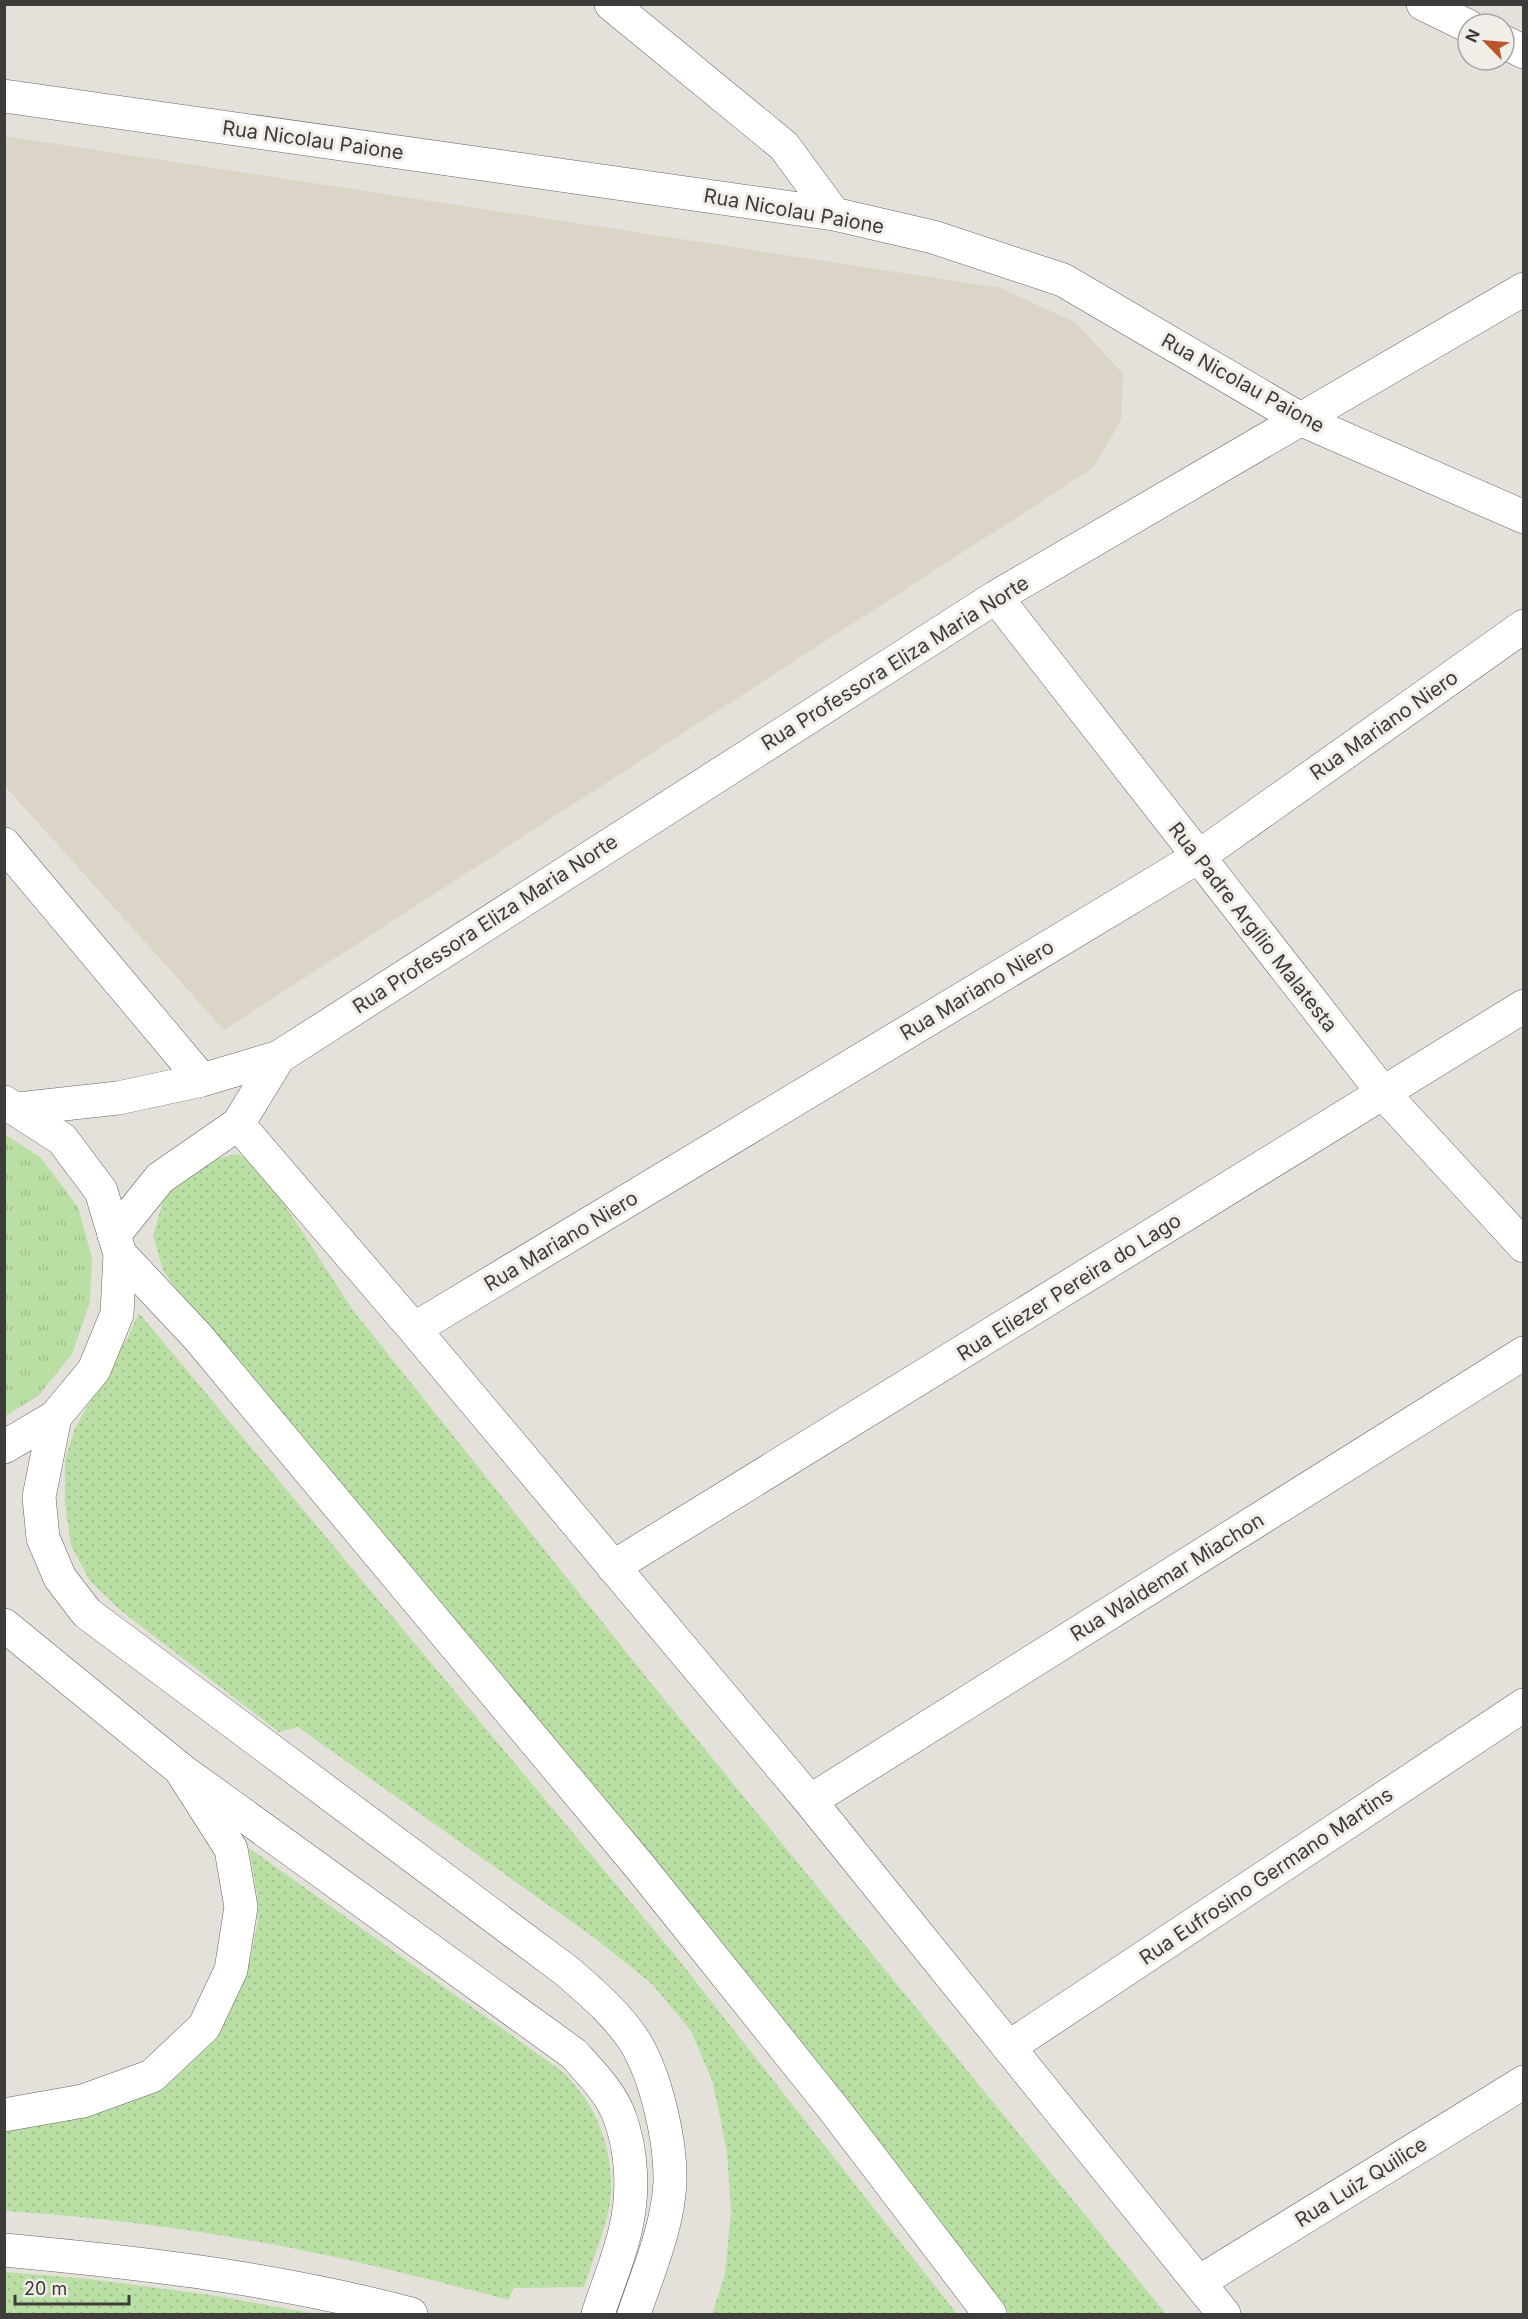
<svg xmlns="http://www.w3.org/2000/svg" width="1528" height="2319" font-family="Inter,sans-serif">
<defs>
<pattern id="grass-dots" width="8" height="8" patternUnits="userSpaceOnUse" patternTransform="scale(1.5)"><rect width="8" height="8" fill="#badfa5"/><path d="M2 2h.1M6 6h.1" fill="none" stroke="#a1c08f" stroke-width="1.8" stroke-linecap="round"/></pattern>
<pattern id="park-tufts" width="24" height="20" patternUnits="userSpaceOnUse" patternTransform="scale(1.5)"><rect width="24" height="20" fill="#badfa5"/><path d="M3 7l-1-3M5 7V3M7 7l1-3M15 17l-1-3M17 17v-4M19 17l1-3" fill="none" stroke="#a1c08f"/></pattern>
</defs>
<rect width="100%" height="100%" fill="#e4e0da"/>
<path fill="#dbd4c7" d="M 4,136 L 1001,288 L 1076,323 L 1123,374 L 1121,420 L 1093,468 L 224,1030 L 5,786 Z"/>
<path fill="url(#grass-dots)" d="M 237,1154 L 259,1165 L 352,1309 L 651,1683 L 1166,2314 L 1010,2314 L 617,1818 L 196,1319 L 163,1270 L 153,1236 L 164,1197 L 190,1165 Z
M 139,1313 L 674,1954 L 957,2314 L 712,2314 L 725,2275 L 731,2213 L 727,2152 L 713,2083 L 691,2031 L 652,1984 L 596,1939 L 298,1727 L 279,1732 L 120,1610 L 90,1581 L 71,1545 L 65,1503 L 65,1460 L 75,1428 L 128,1337 Z
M 249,1848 L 563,2072 C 570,2080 578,2088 584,2097 C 604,2125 615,2169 610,2203 C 605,2231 593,2259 584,2287 L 513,2288 L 509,2300 C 417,2276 324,2252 230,2237 C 156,2224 80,2216 5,2211 L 4,2126 L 85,2111 L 238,1994 L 251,1955 L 258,1920 L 257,1894 Z
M 5,2272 L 89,2279 L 211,2295 L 316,2314 L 5,2313 Z"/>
<path fill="url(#park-tufts)" d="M 4,1134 L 40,1157 L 78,1207 L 92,1258 L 90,1302 L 72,1354 L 38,1396 L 5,1416 Z"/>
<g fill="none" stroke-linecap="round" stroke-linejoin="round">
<defs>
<path id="minor" d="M 611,4 L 784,146 L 834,214
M 1423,4 L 1468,26
M 1504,42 L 1524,52
M 4,96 L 834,214 L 933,237 L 1063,280 L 1302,420 L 1524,517
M 996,597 L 1384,1094 L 1524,1246
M 4,844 L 202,1080
M 18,1109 L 118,1098 L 202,1080 L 279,1057 L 996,597 L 1524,289
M 238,1124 L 414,1329 L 810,1801 L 1224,2314
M 114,1235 L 160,1178 L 238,1124 L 279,1057
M 414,1329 L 1198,857 L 1524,626
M 613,1567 L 1524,1006
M 810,1801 L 1524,1353
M 1009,2047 L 1524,1705
M 1199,2282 L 1524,2082"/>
<path id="major" d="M 4,1102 L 62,1139 L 101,1191 L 120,1254 L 117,1314 L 94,1370 L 55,1417 L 4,1447
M 55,1417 L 39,1497 L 43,1538 L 60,1578 L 87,1613 L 568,1972 C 592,1993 618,2015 635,2042 C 656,2076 671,2141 670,2182 C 668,2227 648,2272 634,2314
M 4,1625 L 180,1769 L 574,2054 C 591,2073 612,2094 620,2118 C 632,2151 634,2192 626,2227 C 620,2256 607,2286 598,2314"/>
<path id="highway" d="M 120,1254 L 197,1336 L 641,1868 L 833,2108 L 990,2314
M 4,2115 L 83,2101 L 152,2076 L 204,2027 L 231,1970 L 241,1907 L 231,1849 L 180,1769
M 4,2250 C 143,2263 276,2278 411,2314"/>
</defs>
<use href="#minor" stroke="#696660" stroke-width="34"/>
<use href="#major" stroke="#696660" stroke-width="34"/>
<use href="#highway" stroke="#696660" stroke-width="34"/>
<use href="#minor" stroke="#fff" stroke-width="33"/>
<use href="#major" stroke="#fff" stroke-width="33"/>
<use href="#highway" stroke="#fff" stroke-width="33"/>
</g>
<g text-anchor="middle" stroke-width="6" stroke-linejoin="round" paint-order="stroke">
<g font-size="20" fill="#3e3c3a" stroke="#f1ede7">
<text transform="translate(313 140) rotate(8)" y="7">Rua Nicolau Paione</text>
<text transform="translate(794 211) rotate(10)" y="7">Rua Nicolau Paione</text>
<text transform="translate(1243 383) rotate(29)" y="7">Rua Nicolau Paione</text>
<text transform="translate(895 663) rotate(-32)" y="7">Rua Professora Eliza Maria Norte</text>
<text transform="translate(1384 725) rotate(-35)" y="7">Rua Mariano Niero</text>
<text transform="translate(485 924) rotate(-33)" y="7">Rua Professora Eliza Maria Norte</text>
<text transform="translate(1253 927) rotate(52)" y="7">Rua Padre Argílio Malatesta</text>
<text transform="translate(977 990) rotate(-31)" y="7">Rua Mariano Niero</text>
<text transform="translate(561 1241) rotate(-31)" y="7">Rua Mariano Niero</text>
<text transform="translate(1069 1287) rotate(-32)" y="7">Rua Eliezer Pereira do Lago</text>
<text transform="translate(1167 1577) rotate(-32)" y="7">Rua Waldemar Miachon</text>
<text transform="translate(1266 1876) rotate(-34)" y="7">Rua Eufrosino Germano Martins</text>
<text transform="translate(1361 2182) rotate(-32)" y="7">Rua Luiz Quilice</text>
</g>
</g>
<rect width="1528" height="2319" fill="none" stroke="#3e3c3a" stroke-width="12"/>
<g transform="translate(1486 42) rotate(295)"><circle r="28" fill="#f1ede7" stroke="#a9a6a2" stroke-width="1.5"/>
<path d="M0-4.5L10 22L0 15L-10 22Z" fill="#bc552a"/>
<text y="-9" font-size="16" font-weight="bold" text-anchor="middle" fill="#3e3c3a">N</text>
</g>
<path d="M15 2295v9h114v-9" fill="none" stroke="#3e3c3a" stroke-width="3"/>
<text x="24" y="2295" font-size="18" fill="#3e3c3a" stroke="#f1ede7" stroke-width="4.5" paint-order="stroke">20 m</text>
</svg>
